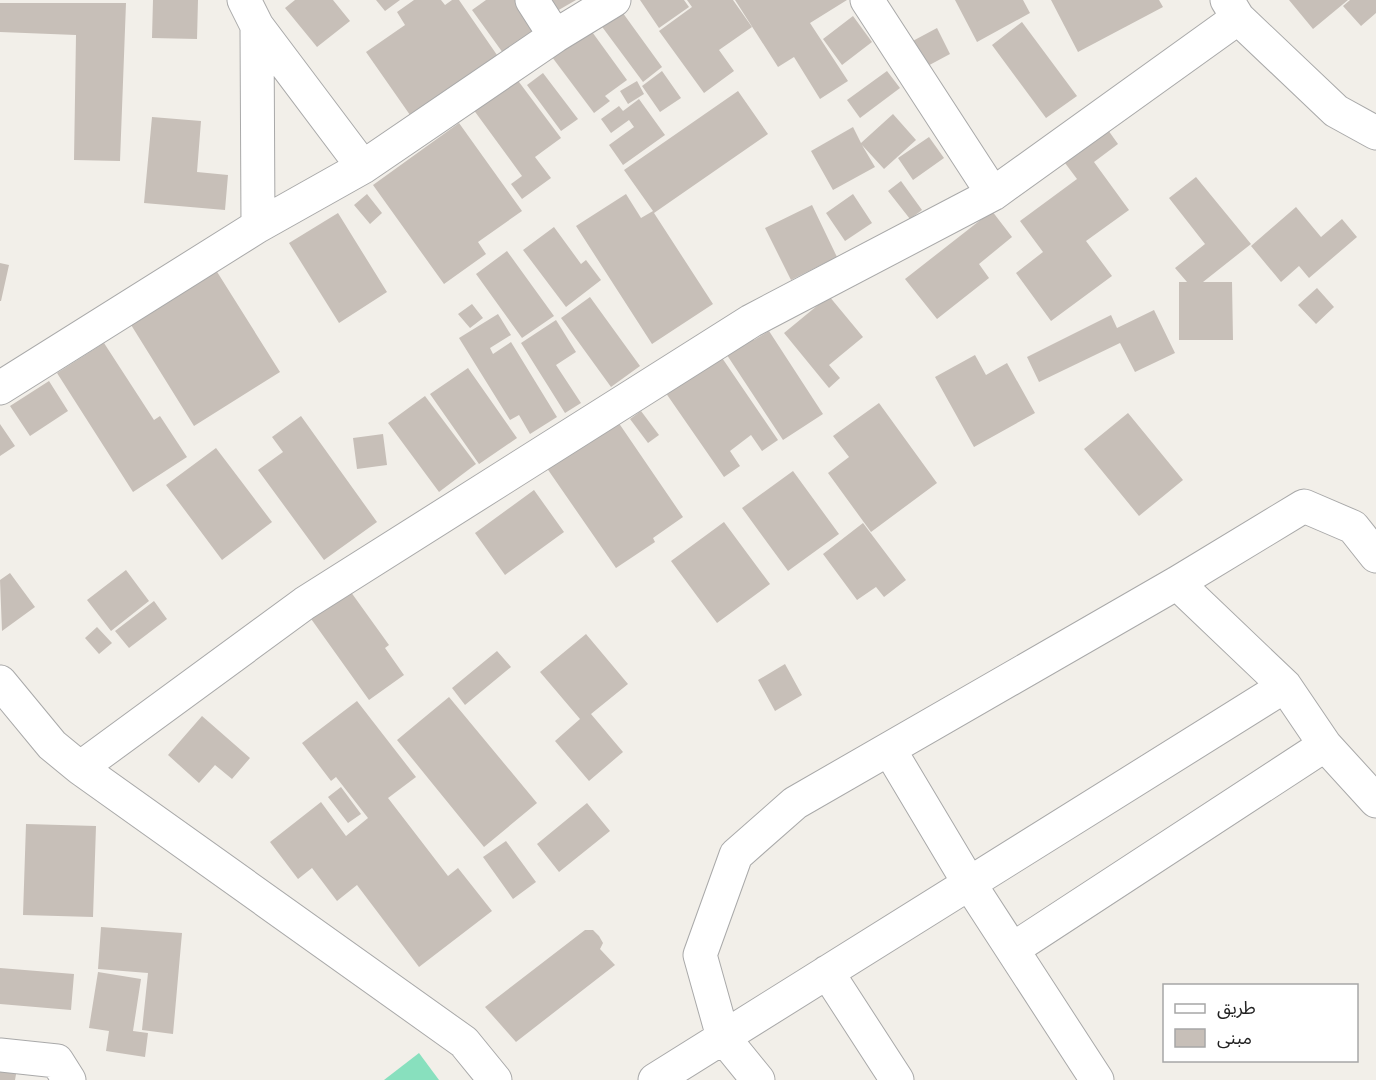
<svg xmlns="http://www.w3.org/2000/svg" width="1376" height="1080" font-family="'DM Sans','Noto Sans Arabic',sans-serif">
<rect width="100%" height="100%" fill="#f2efe9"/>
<path fill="#88e0be" d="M 419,1053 L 439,1080 L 384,1080 Z"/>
<path fill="#c7bfb8" d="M 153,0 L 198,0 L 197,39 L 152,38 Z
M 295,0 L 333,0 L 350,21 L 317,47 L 285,8 Z
M 376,0 L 400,0 L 385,11 Z
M 414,0 L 441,0 L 445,5 L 452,0 L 459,0 L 497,55 L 410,115 L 366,52 L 405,25 L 397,12 Z
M 486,0 L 525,0 L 543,25 L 503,53 L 472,10 Z
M 551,0 L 576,0 L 557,11 Z
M 640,0 L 684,0 L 689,7 L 659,28 Z
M 687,0 L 733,0 L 752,27 L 719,50 L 734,71 L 704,93 L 659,31 L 692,7 Z
M 735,0 L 847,0 L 810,23 L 848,81 L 820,99 L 794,57 L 778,67 Z
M 955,0 L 1023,0 L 1030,13 L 977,42 Z
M 1051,0 L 1159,0 L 1163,7 L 1078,52 Z
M 1289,0 L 1348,0 L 1313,29 Z
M 1350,0 L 1376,0 L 1376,13 L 1361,26 L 1343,6 Z
M 0,3 L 126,3 L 120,161 L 74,160 L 76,35 L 0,32 Z
M 620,9 L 662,67 L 643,82 L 600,24 Z
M 853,16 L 872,42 L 842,65 L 823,39 Z
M 1022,22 L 1077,96 L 1046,118 L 992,45 Z
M 937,28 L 950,54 L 922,69 L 909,43 Z
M 590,29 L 627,80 L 605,96 L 610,101 L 594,113 L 552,57 Z
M 662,71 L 681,98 L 660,112 L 642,86 Z
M 887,71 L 900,88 L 860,118 L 847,100 Z
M 543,73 L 578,119 L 561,131 L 527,85 Z
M 516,78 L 561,138 L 535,157 L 551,178 L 522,199 L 511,184 L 522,176 L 473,109 Z
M 637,81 L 644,94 L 628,104 L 620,91 Z
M 738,91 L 768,134 L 654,213 L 713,304 L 652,344 L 576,226 L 626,194 L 641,218 L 653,211 L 624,170 Z
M 639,99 L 665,135 L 623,165 L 609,145 L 634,127 L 629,120 L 611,133 L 601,119 L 619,106 L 623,111 Z
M 893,114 L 916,140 L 884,169 L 862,145 L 875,167 L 833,190 L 811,151 L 853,127 L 861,143 Z
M 152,117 L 201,121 L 197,172 L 228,175 L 225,210 L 144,203 Z
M 459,123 L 522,211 L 478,242 L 486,254 L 444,284 L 373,185 Z
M 1103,123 L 1118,144 L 1094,162 L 1129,210 L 1086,241 L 1112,276 L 1051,321 L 1016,273 L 1043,252 L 1020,221 L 1077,179 L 1059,155 Z
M 929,137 L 944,158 L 913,180 L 898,158 Z
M 1196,177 L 1251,244 L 1203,282 L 1232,282 L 1233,340 L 1179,340 L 1179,282 L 1187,282 L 1175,268 L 1205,244 L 1169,198 Z
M 901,181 L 922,210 L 910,219 L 888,191 Z
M 367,194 L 382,213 L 370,224 L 354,205 Z
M 853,194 L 872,223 L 845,241 L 826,213 Z
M 812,205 L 837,257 L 791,280 L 765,228 Z
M 1296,207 L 1321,237 L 1342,219 L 1357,237 L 1309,278 L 1299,266 L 1281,282 L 1251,246 Z
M 992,211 L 1012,237 L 979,264 L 989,278 L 937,319 L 905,279 Z
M 338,213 L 387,292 L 339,323 L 289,243 Z
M 554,227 L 581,264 L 586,260 L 601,280 L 566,307 L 523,250 Z
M 507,251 L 554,316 L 522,338 L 476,274 Z
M 0,263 L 9,265 L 1,301 L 0,301 Z
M 214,267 L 280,372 L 194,426 L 128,320 Z
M 1317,288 L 1334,307 L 1316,324 L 1298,305 Z
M 829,296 L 863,337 L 829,365 L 840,378 L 829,388 L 784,333 Z
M 590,297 L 640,366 L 611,387 L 561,318 Z
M 472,304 L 483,318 L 470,328 L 458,314 Z
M 1154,310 L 1175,353 L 1135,372 L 1120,343 L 1039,382 L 1027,357 L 1111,315 L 1117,328 Z
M 498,314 L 511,335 L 490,348 L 493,354 L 511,342 L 557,417 L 530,434 L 519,415 L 510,420 L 459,338 Z
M 556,320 L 576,352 L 556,365 L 581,403 L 565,413 L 521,343 Z
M 747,329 L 754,340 L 769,331 L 823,414 L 783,440 L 721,346 Z
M 104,343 L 154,420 L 160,416 L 187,457 L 133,492 L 57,373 Z
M 716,349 L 778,440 L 762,451 L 751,435 L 730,451 L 740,466 L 724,477 L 661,386 Z
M 975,355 L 986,375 L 1007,363 L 1035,413 L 974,447 L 935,377 Z
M 468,368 L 517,438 L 479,464 L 430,394 Z
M 49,381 L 68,411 L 30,436 L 10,406 Z
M 425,396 L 476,464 L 439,492 L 388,423 Z
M 879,403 L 937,483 L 871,532 L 828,473 L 849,457 L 833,436 Z
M 641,411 L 659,435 L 648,443 L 630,419 Z
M 1128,413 L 1183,480 L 1139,516 L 1084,449 Z
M 301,416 L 377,522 L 324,560 L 258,470 L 283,452 L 272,437 Z
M 614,416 L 683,517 L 653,538 L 655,542 L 616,568 L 544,464 Z
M 0,424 L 15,446 L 0,456 Z
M 383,434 L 387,465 L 357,469 L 353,438 Z
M 216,448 L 272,522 L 222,560 L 166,485 Z
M 793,471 L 839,534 L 788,571 L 742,508 Z
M 534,490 L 564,532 L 505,575 L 475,533 Z
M 724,522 L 770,584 L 717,623 L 671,561 Z
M 863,523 L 906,580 L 884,597 L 876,587 L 857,600 L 823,554 Z
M 126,570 L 149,601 L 111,631 L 87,600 Z
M 10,573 L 35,607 L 2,631 L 0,580 Z
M 348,588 L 389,645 L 385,648 L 404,675 L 369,700 L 309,616 Z
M 154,601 L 167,619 L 129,648 L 115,631 Z
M 97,627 L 112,643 L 99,654 L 85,638 Z
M 586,634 L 628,684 L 591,714 L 623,752 L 589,781 L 555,741 L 580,719 L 540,672 Z
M 497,651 L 511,667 L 465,705 L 452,688 Z
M 785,664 L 802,695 L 775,711 L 758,680 Z
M 449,697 L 537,803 L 484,847 L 397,740 Z
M 357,701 L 416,777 L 388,798 L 448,876 L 458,868 L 492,911 L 419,967 L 357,885 L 337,901 L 312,868 L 298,879 L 270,842 L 321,802 L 346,836 L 368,818 L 336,777 L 331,781 L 302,743 Z
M 202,716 L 250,758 L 232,779 L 215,765 L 199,783 L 168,755 Z
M 341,787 L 361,814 L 348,823 L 328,797 Z
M 587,803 L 610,831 L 559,872 L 537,844 Z
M 26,824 L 96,826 L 93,917 L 23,915 Z
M 506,841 L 536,882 L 513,899 L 483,857 Z
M 101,927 L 182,933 L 173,1034 L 142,1030 L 148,973 L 98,969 Z
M 585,930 L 593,930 L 599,936 L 603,943 L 600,949 L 615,965 L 516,1042 L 485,1007 Z
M 0,968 L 74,974 L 71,1010 L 0,1004 Z
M 98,972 L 141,979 L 133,1031 L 148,1033 L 145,1057 L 106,1051 L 109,1031 L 89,1028 Z
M 0,1061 L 18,1063 L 15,1080 L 0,1080 Z"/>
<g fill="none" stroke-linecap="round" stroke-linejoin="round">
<defs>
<path id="street" d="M 244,0 L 257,26 L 363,167
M 532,0 L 555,36
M 867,0 L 993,194
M 1227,0 L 1238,18 L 1336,111 L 1376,133
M 257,26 L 258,226
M 0,388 L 258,226 L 363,167 L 555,36 L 614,0
M 1177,583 L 1285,686 L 1325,745 L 1376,801
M 0,682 L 52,745 L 80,768 L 464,1042 L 495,1080
M 889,749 L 969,883 L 1097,1080
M 80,768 L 305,603 L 751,321 L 993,194 L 1238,18
M 1013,949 L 1325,745
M 827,972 L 897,1080
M 0,1055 L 57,1061 L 69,1080
M 655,1080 L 1285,686
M 758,1080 L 723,1037 L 700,955 L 736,855 L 795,803 L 1177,583 L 1304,506 L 1353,527 L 1376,556"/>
</defs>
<use href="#street" stroke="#a9a9a9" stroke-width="35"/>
<use href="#street" stroke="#fff" stroke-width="33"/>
</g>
<rect x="1163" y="984" width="195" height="78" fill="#ffffff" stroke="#a7a7a7" stroke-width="1.5"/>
<rect x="1175" y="1004" width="30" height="9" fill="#ffffff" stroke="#a7a7a7" stroke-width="1.5"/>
<text x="1217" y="1014" font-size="18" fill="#222222">طريق</text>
<rect x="1175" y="1029" width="30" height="18" fill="#c7bfb8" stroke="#a7a7a7" stroke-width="1.5"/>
<text x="1217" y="1044" font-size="18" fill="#222222">مبنى</text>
</svg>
